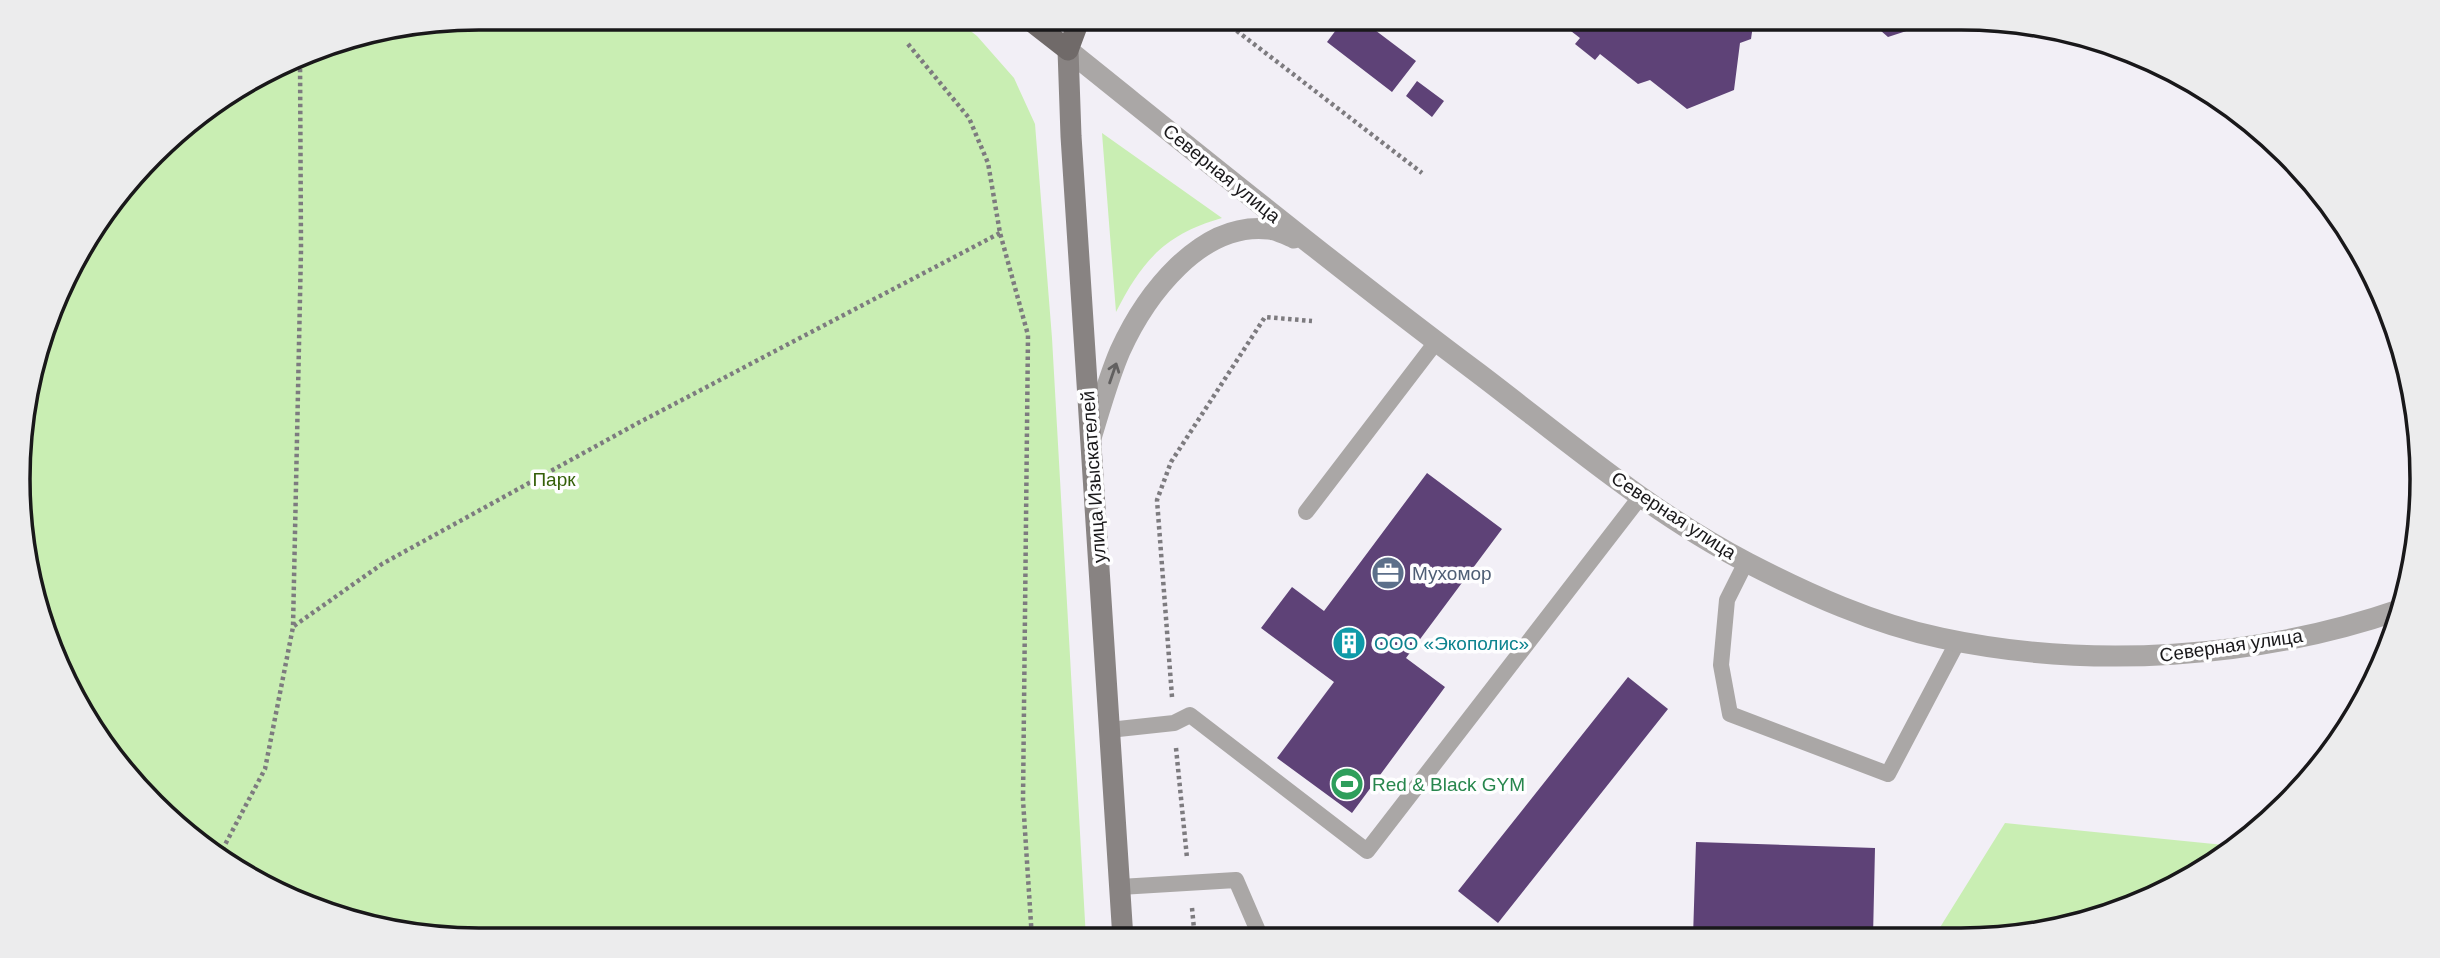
<svg xmlns="http://www.w3.org/2000/svg" width="2440" height="958" font-family="Arial,sans-serif">
<rect width="100%" height="100%" fill="#f2eff6"/>
<path fill="#c9eeb3" d="M 479,18 L 954,18 L 977,36 L 1014,78 L 1035,124 L 1052,338 L 1086,939 L 479,940 L 331,916 L 198,845 L 95,735 L 52,655 L 26,569 L 22,418 L 42,331 L 79,249 L 175,132 L 249,79 L 330,42 Z
M 1102,133 L 1222,218 C 1165,234 1142,261 1116,312 Z
M 2005,823 L 2234,846 L 2138,905 L 2022,936 L 1934,937 Z"/>
<path fill="#5e4277" d="M 1345,18 L 1359,18 L 1416,61 L 1392,92 L 1327,42 Z
M 1554,18 L 1754,18 L 1751,39 L 1740,43 L 1734,90 L 1687,109 L 1650,80 L 1638,84 L 1600,54 L 1595,60 L 1575,44 L 1580,38 Z
M 1866,18 L 1932,18 L 1931,23 L 1888,37 Z
M 1417,81 L 1444,101 L 1432,117 L 1406,96 Z
M 1427,473 L 1502,529 L 1406,658 L 1445,687 L 1352,813 L 1277,758 L 1334,682 L 1261,628 L 1292,587 L 1324,611 Z
M 1628,677 L 1668,709 L 1498,923 L 1458,891 Z
M 1696,842 L 1875,848 L 1873,937 L 1693,937 Z"/>
<g fill="none" stroke-linecap="round" stroke-linejoin="round">
<path stroke="#7d7b7f" stroke-width="4.5" stroke-dasharray="3.5 3.5" stroke-linecap="butt" d="M 1220,18 L 1422,173
M 908,44 L 969,118 L 988,163 L 1000,233 L 1028,335 L 1023,800 L 1032,939
M 294,626 L 382,564 L 638,423 L 1000,233
M 1172,697 L 1157,500 L 1171,462 L 1265,317 L 1312,321
M 1176,748 L 1187,858
M 219,856 L 265,769 L 293,627 L 301,250 L 300,56
M 1192,908 L 1195,939"/>
<path stroke="#aaa7a6" stroke-width="16" d="M 1306,512 L 1436,342
M 1746,562 L 1727,600 L 1721,665 L 1730,714 L 1888,774 L 1958,641
M 1109,730 L 1174,723 L 1190,715 L 1367,851 L 1641,496
M 1120,887 L 1236,880 L 1261,938"/>
<path stroke="#aaa7a6" stroke-width="21" d="M 1068,50 C 1204,159 1339,269 1478,373 C 1565,439 1651,513 1748,563 C 1808,594 1874,624 1941,638 C 2090,670 2258,659 2402,609
M 1091,438 C 1100,409 1108,379 1120,351 C 1145,296 1200,221 1269,229 C 1277,230 1287,235 1294,238"/>
<path stroke="#888382" stroke-width="21" d="M 1068,50 L 1071,136 L 1123,939"/>
<path stroke="#706a69" stroke-width="21" d="M 1027,18 L 1068,50 L 1080,18"/>
</g>
<defs><path id="oneway-shaft" d="M-6 0H5M1.5-3L5.5 0L1.5 3" fill="none" stroke-width="1.6" stroke-linecap="round" stroke-linejoin="round" transform="scale(1.75)"/></defs>
<use stroke="#626060" href="#oneway-shaft" transform="translate(1113 373) rotate(-71)"/>
<defs>
<symbol id="office-disc" viewBox="-11 -11 22 22"><circle r="9.5" fill="#5c6f8a" stroke="#fefeff"/><path d="M-6-3h4V-5.5h4V-3h4V5H-6ZM-1-4.5V-3h2v-1.5ZM-6 0V1H6V0Z" fill="#fff"/></symbol>
<symbol id="building-disc" viewBox="-11 -11 22 22"><circle r="9.5" fill="#0f9aa8" stroke="#fefeff"/><path d="M-4-6H4V6H1V3H-1V6H-4ZM-2.5-4.3h1.7v1.8h-1.7ZM.8-4.3h1.7v1.8H.8ZM-2.5-1h1.7V.8h-1.7ZM.8-1h1.7V.8H.8Z" fill="#fff"/></symbol>
<symbol id="stadium-disc" viewBox="-11 -11 22 22"><circle r="9.5" fill="#2e9e5b" stroke="#fefeff"/><path d="M0-5a6.5 5 0 1 0 0 10a6.5 5 0 1 0 0-10ZM-3.5-1.8h7v3.6h-7Z" fill="#fff"/></symbol>
</defs>
<g fill-rule="evenodd">
<use href="#office-disc" x="1369" y="554" width="38" height="38"/>
<use href="#building-disc" x="1330" y="624" width="38" height="38"/>
<use href="#stadium-disc" x="1328" y="765" width="38" height="38"/>
</g>
<g text-anchor="middle" stroke-width="7" stroke-linejoin="round" paint-order="stroke">
<g font-size="19" fill="#19181a" stroke="#fefeff">
<text transform="translate(1222 173) rotate(39)" y="7">Северная улица</text>
<text transform="translate(1093 477) rotate(-94)" y="7">улица Изыскателей</text>
<text transform="translate(1674 515) rotate(33)" y="7">Северная улица</text>
<text transform="translate(2231 645) rotate(-8)" y="7">Северная улица</text>
</g>
<g font-size="19" fill="#345f09" stroke="#fefeff">
<text x="554" y="486">Парк</text>
</g>
<g font-size="19" fill="#4e5e75" stroke="#fefeff" text-anchor="start">
<text x="1412" y="580">Мухомор</text>
</g>
<g font-size="19" fill="#0d838f" stroke="#fefeff" text-anchor="start">
<text x="1374" y="650">ООО «Экополис»</text>
</g>
<g font-size="19" fill="#27864d" stroke="#fefeff" text-anchor="start">
<text x="1372" y="791">Red &amp; Black GYM</text>
</g>
</g>
<path d="M0 0H2440V958H0ZM479 30H1961A449 449 0 0 1 2410 479V479A449 449 0 0 1 1961 928H479A449 449 0 0 1 30 479V479A449 449 0 0 1 479 30Z" fill="#ececed" fill-rule="evenodd"/>
<path fill="none" stroke="#19181a" stroke-width="3.5" d="M479 30H1961A449 449 0 0 1 2410 479V479A449 449 0 0 1 1961 928H479A449 449 0 0 1 30 479V479A449 449 0 0 1 479 30Z"/>
</svg>
